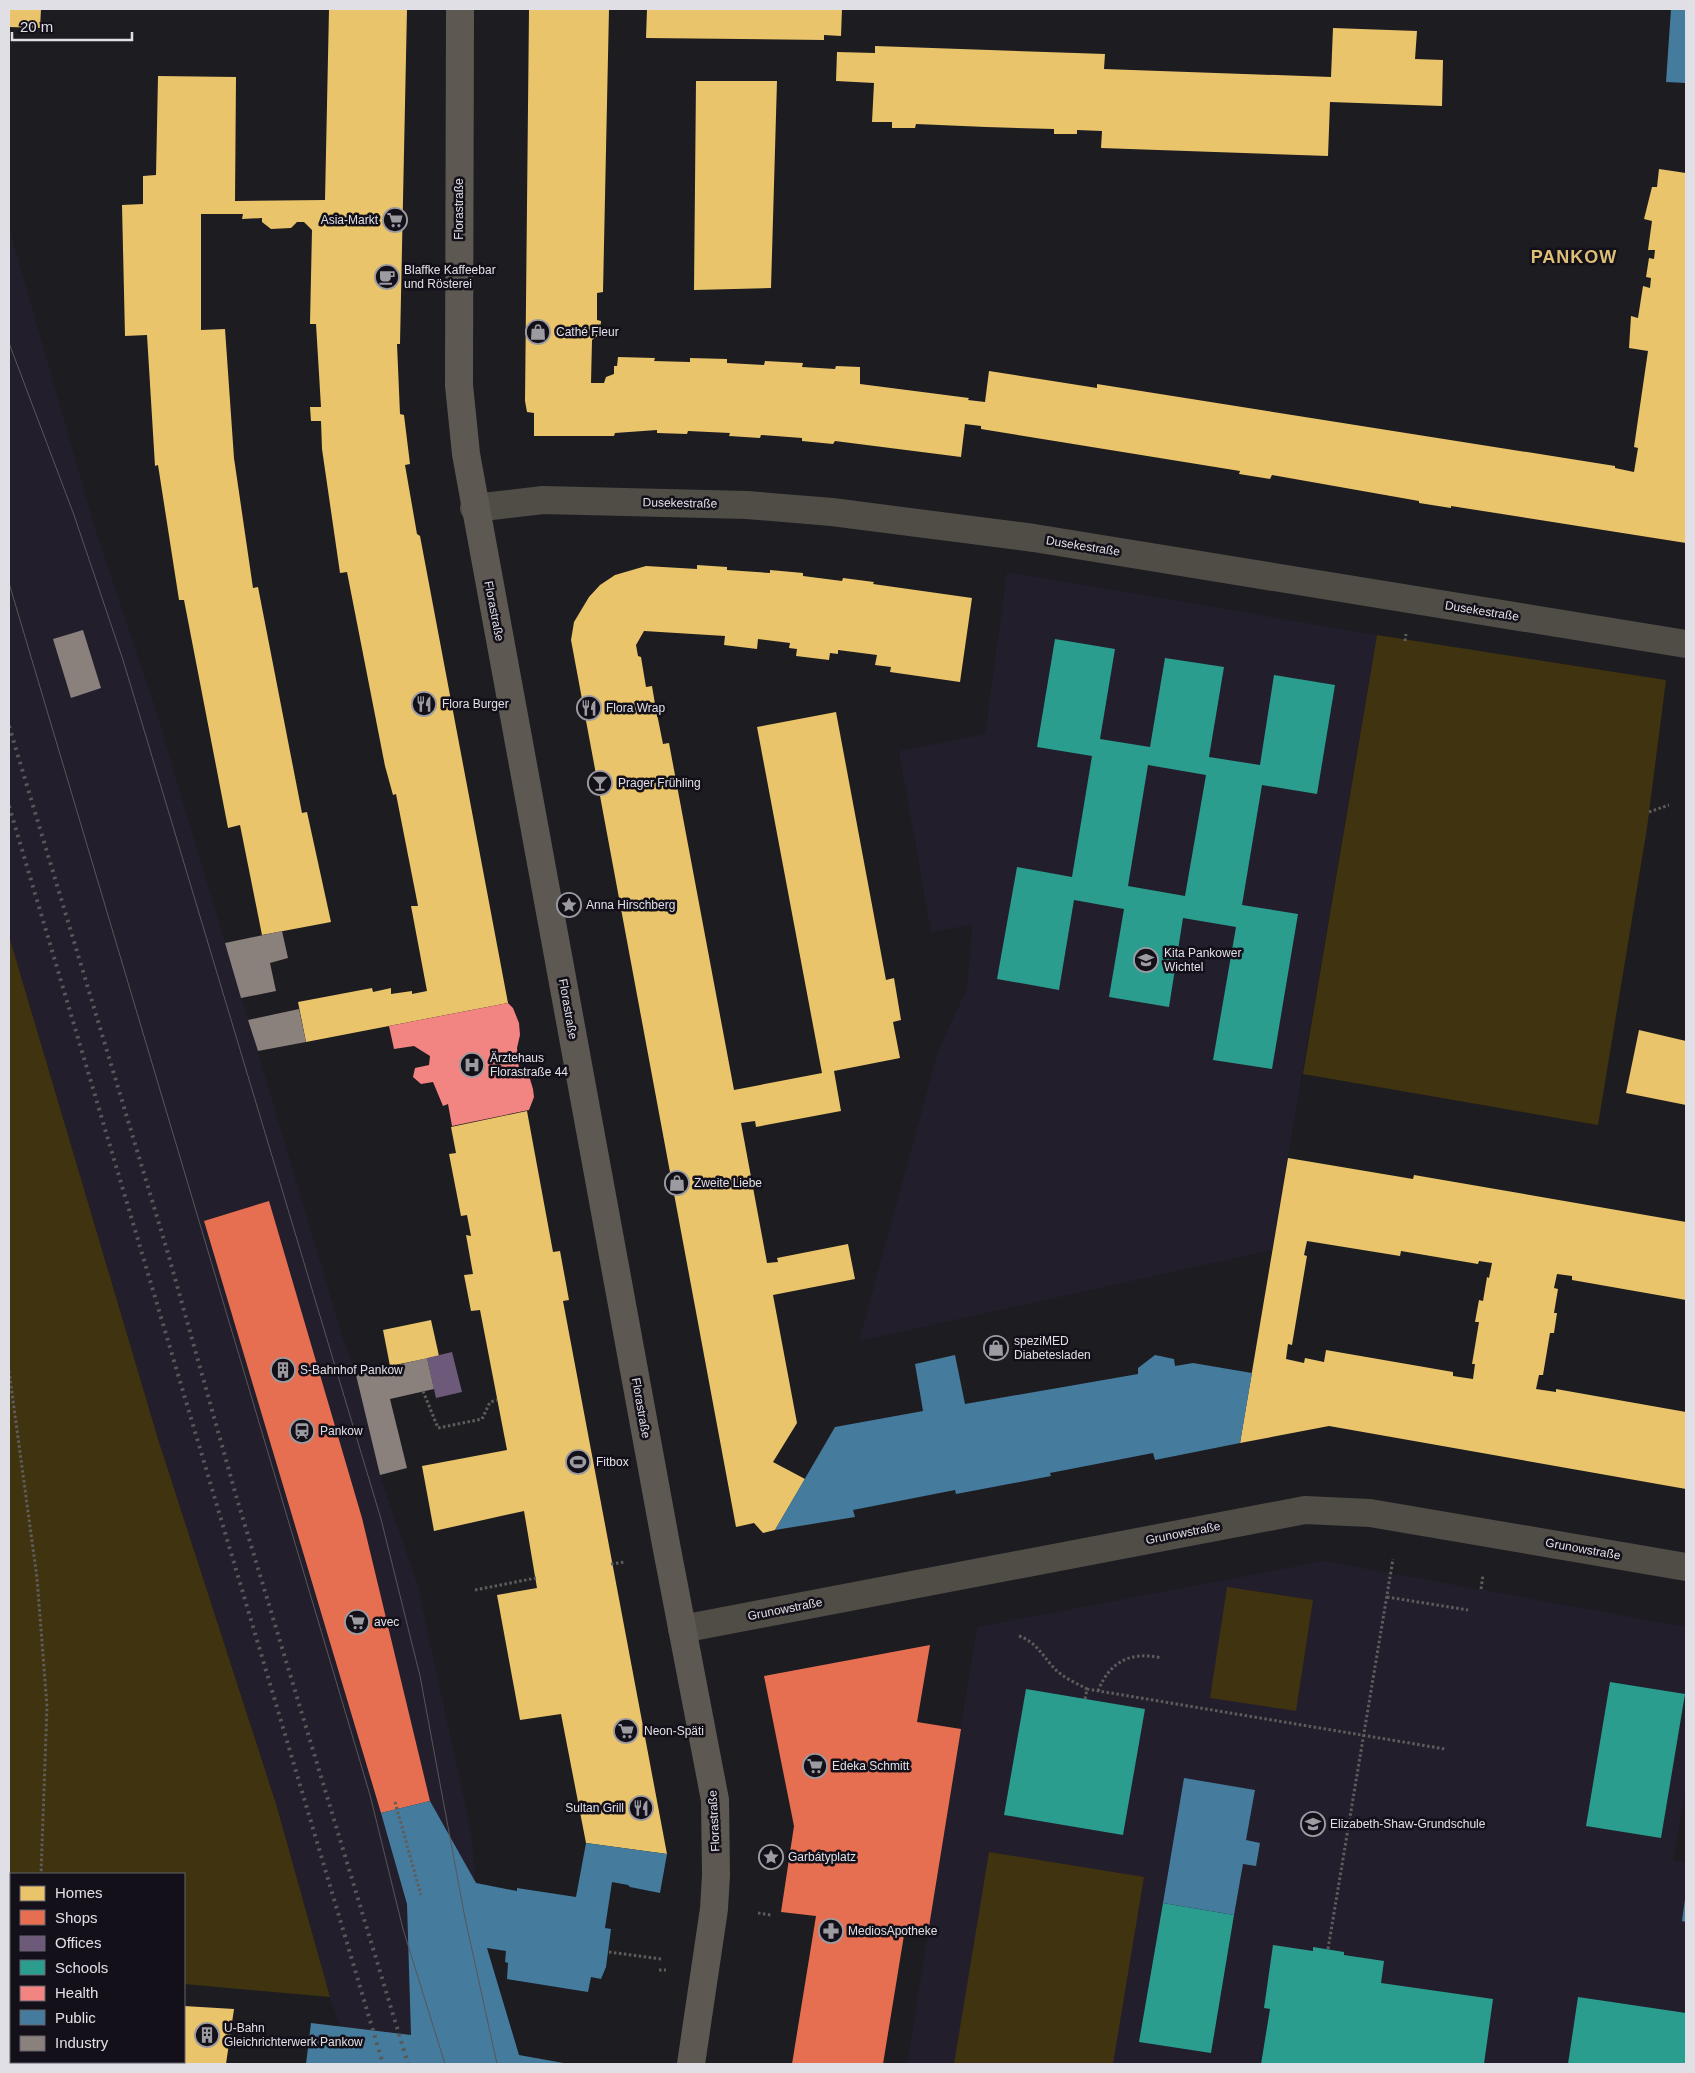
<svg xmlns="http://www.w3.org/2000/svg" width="1695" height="2073" font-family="Helvetica,sans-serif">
<rect width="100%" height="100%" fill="#1d1c21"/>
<path fill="#221e2c" d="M 9,228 L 94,525 L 153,701 L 343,1338 L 356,1375 L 380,1475 L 417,1583 L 471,1831 L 476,1883 L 487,1948 L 522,2064 L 352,2064 L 330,1997 L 277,1807 L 158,1439 L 9,936 Z
M 1007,572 L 1377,635 L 1272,1250 L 859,1341 L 938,1051 L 967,988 L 972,925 L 931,932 L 899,751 L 985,734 Z
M 1324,1561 L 1686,1627 L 1686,1788 L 1673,1860 L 1686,1863 L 1686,2064 L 907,2064 L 977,1627 Z"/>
<path fill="#40330f" d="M 1377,635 L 1666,680 L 1647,828 L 1598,1125 L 1303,1074 Z
M 9,936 L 158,1439 L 277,1807 L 330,1997 L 184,1984 L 184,1874 L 11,1874 L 11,1969 L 9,1969 Z
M 1227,1587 L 1313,1600 L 1296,1711 L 1210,1698 Z
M 989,1852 L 1144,1877 L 1113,2064 L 954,2064 Z"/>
<path fill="#e9c46a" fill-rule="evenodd" d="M 9,9 L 41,9 L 40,28 L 9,27 Z
M 329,9 L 407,9 L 400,344 L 397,344 L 400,414 L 404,415 L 410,464 L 405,465 L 417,534 L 420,536 L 508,1003 L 306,1042 L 298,1002 L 372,988 L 373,992 L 391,988 L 391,994 L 412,991 L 412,994 L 427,991 L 411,906 L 418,906 L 396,794 L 393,795 L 385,766 L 347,572 L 340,573 L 322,449 L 321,421 L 311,421 L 310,407 L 321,407 L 316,324 L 310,324 L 312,230 L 304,222 L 297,222 L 291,228 L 271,229 L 262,222 L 262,218 L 242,219 L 243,214 L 201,214 L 201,330 L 225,329 L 234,458 L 253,588 L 258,587 L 302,813 L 307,812 L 331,922 L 262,935 L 240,825 L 228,828 L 184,600 L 179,600 L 158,465 L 155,466 L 147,335 L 125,336 L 122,205 L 143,204 L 143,176 L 156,175 L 158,76 L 236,77 L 235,201 L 325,200 Z
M 529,9 L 609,9 L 603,292 L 597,293 L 597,320 L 601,321 L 600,334 L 592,340 L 591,383 L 604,383 L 606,377 L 614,374 L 614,366 L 617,366 L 618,357 L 655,358 L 654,361 L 690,362 L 690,358 L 727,359 L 727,363 L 764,365 L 765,361 L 803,363 L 802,367 L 835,369 L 836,366 L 860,367 L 860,384 L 969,398 L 968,400 L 985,402 L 989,371 L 1097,388 L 1097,384 L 1615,466 L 1615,468 L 1634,472 L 1638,448 L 1634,447 L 1648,351 L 1629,348 L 1631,316 L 1638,318 L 1643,286 L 1650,288 L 1651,278 L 1646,277 L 1649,258 L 1654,259 L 1655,250 L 1648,250 L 1652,221 L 1644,219 L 1652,187 L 1657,187 L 1659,169 L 1686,173 L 1686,543 L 1451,506 L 1451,508 L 1419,503 L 1419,501 L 1272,475 L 1270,479 L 1239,474 L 1240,471 L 981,429 L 981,426 L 965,424 L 961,457 L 835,441 L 833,444 L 802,441 L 802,438 L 761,435 L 760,438 L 729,436 L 730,433 L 688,431 L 687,434 L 657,433 L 657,430 L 615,433 L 614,436 L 534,436 L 534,413 L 527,412 L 525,401 Z
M 647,9 L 842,9 L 841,36 L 824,35 L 824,40 L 646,38 Z
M 1333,28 L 1417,31 L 1415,59 L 1443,60 L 1442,106 L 1330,102 L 1328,156 L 1101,148 L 1102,131 L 1077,130 L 1077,134 L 1054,134 L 1054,129 L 986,127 L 916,124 L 915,128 L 892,128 L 892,122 L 872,122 L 874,83 L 836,81 L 837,52 L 875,53 L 875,46 L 1105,54 L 1104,69 L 1331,77 Z
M 696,81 L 777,81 L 771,288 L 694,290 Z
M 697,565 L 727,567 L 727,570 L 770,573 L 770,570 L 803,573 L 803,576 L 842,581 L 843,578 L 874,582 L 873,584 L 972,598 L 960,682 L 890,672 L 891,667 L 875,665 L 877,655 L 838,650 L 838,654 L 830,653 L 829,660 L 796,656 L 797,649 L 789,648 L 790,643 L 758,639 L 757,649 L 724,645 L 725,636 L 644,631 L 636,645 L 638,656 L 641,657 L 646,687 L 652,686 L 655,704 L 660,708 L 657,714 L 663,744 L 669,743 L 734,1090 L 822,1073 L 757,727 L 836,712 L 886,980 L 894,978 L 901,1020 L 893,1022 L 900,1058 L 834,1071 L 841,1111 L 756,1127 L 755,1121 L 741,1123 L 767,1263 L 778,1262 L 777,1258 L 848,1244 L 855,1279 L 773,1295 L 797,1423 L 773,1462 L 805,1479 L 775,1530 L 763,1533 L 754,1523 L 736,1527 L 571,640 L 574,622 L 589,597 L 600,585 L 615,575 L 646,566 L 697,569 Z
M 1639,1030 L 1686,1041 L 1686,1105 L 1626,1093 Z
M 527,1111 L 553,1252 L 560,1251 L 569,1300 L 563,1301 L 667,1854 L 586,1843 L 561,1714 L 520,1720 L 497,1595 L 537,1588 L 524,1511 L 434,1531 L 422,1466 L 507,1450 L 480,1310 L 471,1311 L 464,1275 L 473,1274 L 466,1235 L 471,1236 L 467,1215 L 461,1216 L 449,1154 L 456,1153 L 451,1127 Z
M 1288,1158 L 1413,1179 L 1414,1175 L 1686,1222 L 1686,1300 L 1572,1280 L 1572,1276 L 1557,1274 L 1554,1288 L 1558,1289 L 1554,1313 L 1557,1313 L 1554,1333 L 1550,1333 L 1543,1375 L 1539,1375 L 1536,1389 L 1556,1392 L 1556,1389 L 1686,1412 L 1686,1489 L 1329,1426 L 1240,1443 ZM 1307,1241 L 1400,1256 L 1401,1251 L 1478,1264 L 1479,1261 L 1492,1263 L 1489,1278 L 1487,1277 L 1483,1301 L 1479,1300 L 1475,1322 L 1479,1322 L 1472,1364 L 1475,1364 L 1473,1379 L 1453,1376 L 1453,1372 L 1326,1350 L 1324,1362 L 1305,1358 L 1304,1363 L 1286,1359 L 1288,1344 L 1292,1345 L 1307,1256 L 1304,1255 Z
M 431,1320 L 439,1356 L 390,1366 L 383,1330 Z
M 9,1998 L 11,1998 L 11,2062 L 184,2062 L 184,2006 L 234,2009 L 226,2064 L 9,2064 Z"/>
<path fill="#e76f51" d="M 269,1201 L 362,1518 L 430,1801 L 381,1813 L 204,1221 Z
M 930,1645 L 917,1722 L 961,1729 L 928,1933 L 905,1929 L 883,2064 L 792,2064 L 816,1916 L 781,1912 L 794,1826 L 764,1676 Z"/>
<path fill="#6d597a" d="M 452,1352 L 462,1392 L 436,1398 L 427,1358 Z"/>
<path fill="#2a9d8f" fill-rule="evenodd" d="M 1055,639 L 1115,649 L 1100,739 L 1150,747 L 1165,658 L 1224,667 L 1209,757 L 1260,765 L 1274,675 L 1335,685 L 1317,794 L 1262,785 L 1242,905 L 1298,914 L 1272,1069 L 1213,1060 L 1236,927 L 1183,918 L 1169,1007 L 1109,997 L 1124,909 L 1074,900 L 1059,990 L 997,979 L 1017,867 L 1072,877 L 1092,756 L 1037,747 ZM 1148,765 L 1206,775 L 1185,896 L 1128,886 Z
M 1610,1682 L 1685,1694 L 1661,1838 L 1586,1826 Z
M 1026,1689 L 1145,1709 L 1123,1835 L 1004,1815 Z
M 1163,1903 L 1234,1915 L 1211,2053 L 1139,2042 Z
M 1273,1945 L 1313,1951 L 1313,1947 L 1344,1952 L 1344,1955 L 1384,1961 L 1381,1983 L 1493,1999 L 1484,2064 L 1261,2064 L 1270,2009 L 1264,2008 Z
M 1578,1997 L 1686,2013 L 1686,2064 L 1568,2064 Z"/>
<path fill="#f28482" d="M 508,1003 L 513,1008 L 519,1023 L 520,1035 L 517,1048 L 519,1068 L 530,1079 L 533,1089 L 534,1097 L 529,1110 L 452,1126 L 448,1104 L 443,1106 L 433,1082 L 421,1084 L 413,1077 L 415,1068 L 429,1065 L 430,1056 L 414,1046 L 394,1049 L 389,1026 Z"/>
<path fill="#457b9d" d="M 1671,9 L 1686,9 L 1686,83 L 1666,82 Z
M 955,1355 L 965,1404 L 1138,1374 L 1138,1368 L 1155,1355 L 1174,1359 L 1175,1366 L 1193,1363 L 1252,1373 L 1240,1443 L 1155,1460 L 1153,1453 L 1050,1473 L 1051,1476 L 956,1494 L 955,1490 L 853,1510 L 855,1517 L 775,1530 L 835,1427 L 923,1411 L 915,1364 Z
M 1184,1778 L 1255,1790 L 1246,1840 L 1260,1843 L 1256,1866 L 1243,1864 L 1234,1915 L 1163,1903 Z
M 430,1801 L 476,1883 L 517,1891 L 517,1888 L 576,1897 L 586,1843 L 667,1854 L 660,1893 L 630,1887 L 628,1885 L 612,1882 L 605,1928 L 611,1929 L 606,1967 L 601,1979 L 591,1977 L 588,1992 L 507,1979 L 508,1963 L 505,1962 L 506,1951 L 487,1948 L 519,2055 L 569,2064 L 306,2064 L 311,2023 L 411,2035 L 407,1904 L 381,1813 Z
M 1685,1899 L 1686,1899 L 1686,1922 L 1682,1921 Z"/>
<path fill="#8a817c" d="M 83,630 L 101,688 L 71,698 L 53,639 Z
M 282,931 L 288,958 L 270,963 L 276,991 L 241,998 L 225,943 Z
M 299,1009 L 306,1042 L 258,1051 L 248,1020 Z
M 427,1358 L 434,1389 L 390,1399 L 407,1468 L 380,1475 L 356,1375 Z"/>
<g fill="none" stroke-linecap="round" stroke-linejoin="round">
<path stroke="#5e5d5b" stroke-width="3" stroke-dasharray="2.5 2.5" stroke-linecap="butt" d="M 1405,641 L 1406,634
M 1649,812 L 1669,805
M 9,1371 L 37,1578 L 47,1706 L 41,1874
M 423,1391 L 438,1428 L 482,1419 L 490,1402 L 497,1400
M 611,1564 L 625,1562
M 1481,1589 L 1483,1575
M 475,1590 L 536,1578
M 1387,1597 L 1468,1610
M 1019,1636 C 1036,1642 1042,1655 1054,1668 C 1062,1677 1076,1683 1087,1689
M 1098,1691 C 1110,1661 1131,1651 1162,1658
M 1085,1699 L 1087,1689 L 1445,1749
M 395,1802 L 421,1895
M 758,1913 L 771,1915
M 1328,1949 L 1393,1559
M 609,1952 L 661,1959
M 659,1970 L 666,1970
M 9,2050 L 11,2050"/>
<path stroke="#504d47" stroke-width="28" d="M 474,508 L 543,500 L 747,505 L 832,512 L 1034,538 L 1686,644
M 682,1629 L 1305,1510 L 1370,1513 L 1686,1567"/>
<path stroke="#5d5851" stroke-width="28" d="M 460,9 L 459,385 L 466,454 L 665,1539 L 715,1800 L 716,1875 L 714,1909 L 691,2064"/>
<path stroke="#585756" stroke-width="1" d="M 9,343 L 74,515 L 123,660 L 381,1519 L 420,1676 L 465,1918 L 497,2064
M 9,583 L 370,1795 L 403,1929 L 445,2064"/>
<path stroke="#585756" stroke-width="4" stroke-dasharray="2.5 5" stroke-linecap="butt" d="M 9,726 L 167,1250 L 237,1499 L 408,2064
M 9,806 L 383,2064"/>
</g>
<defs>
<symbol id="supermarket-ring" viewBox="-11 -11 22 22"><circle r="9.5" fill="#13101a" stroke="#9c9ba1" stroke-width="1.5"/><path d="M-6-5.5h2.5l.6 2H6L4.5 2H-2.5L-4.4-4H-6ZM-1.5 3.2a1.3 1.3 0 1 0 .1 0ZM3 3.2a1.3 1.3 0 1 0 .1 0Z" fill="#9c9ba1"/></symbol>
<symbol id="cafe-ring" viewBox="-11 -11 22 22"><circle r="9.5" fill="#13101a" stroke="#9c9ba1" stroke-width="1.5"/><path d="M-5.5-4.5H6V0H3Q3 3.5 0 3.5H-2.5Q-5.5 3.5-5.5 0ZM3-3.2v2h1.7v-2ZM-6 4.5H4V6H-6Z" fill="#9c9ba1"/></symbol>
<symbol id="shop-ring" viewBox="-11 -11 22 22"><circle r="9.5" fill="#13101a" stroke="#9c9ba1" stroke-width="1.5"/><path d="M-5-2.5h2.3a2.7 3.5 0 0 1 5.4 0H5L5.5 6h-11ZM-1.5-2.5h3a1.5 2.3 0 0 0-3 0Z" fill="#9c9ba1"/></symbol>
<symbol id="restaurant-ring" viewBox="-11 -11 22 22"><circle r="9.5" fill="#13101a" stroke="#9c9ba1" stroke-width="1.5"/><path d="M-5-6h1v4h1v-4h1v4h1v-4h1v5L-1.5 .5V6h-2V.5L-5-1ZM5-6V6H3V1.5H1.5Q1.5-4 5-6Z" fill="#9c9ba1"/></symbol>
<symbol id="bar-ring" viewBox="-11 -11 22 22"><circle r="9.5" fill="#13101a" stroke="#9c9ba1" stroke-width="1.5"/><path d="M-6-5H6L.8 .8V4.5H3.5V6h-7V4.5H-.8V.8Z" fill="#9c9ba1"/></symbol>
<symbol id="sight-ring" viewBox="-11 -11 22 22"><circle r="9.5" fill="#13101a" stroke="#9c9ba1" stroke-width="1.5"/><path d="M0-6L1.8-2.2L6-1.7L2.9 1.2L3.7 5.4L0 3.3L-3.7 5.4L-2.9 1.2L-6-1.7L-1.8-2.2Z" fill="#9c9ba1"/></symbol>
<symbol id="school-ring" viewBox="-11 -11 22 22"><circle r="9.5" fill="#13101a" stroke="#9c9ba1" stroke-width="1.5"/><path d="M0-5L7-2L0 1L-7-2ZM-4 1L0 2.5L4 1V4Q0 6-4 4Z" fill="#9c9ba1"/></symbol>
<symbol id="hospital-ring" viewBox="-11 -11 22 22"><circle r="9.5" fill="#13101a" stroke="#9c9ba1" stroke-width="1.5"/><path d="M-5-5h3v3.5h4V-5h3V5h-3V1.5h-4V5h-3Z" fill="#9c9ba1"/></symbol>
<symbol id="building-ring" viewBox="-11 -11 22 22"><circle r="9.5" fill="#13101a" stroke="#9c9ba1" stroke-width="1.5"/><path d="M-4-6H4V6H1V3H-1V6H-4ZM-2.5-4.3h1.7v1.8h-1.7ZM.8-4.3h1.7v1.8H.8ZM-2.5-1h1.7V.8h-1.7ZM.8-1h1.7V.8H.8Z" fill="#9c9ba1"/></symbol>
<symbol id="station-ring" viewBox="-11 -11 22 22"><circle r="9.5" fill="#13101a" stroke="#9c9ba1" stroke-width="1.5"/><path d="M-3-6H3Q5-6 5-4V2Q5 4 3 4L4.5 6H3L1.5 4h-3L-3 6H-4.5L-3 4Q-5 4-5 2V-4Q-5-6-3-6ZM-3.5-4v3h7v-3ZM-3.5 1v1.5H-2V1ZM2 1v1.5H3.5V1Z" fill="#9c9ba1"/></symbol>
<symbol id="stadium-ring" viewBox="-11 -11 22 22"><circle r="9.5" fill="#13101a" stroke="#9c9ba1" stroke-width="1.5"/><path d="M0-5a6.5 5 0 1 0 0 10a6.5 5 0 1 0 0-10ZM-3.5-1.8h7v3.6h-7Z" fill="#9c9ba1"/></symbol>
<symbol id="pharmacy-ring" viewBox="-11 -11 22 22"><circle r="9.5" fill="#13101a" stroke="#9c9ba1" stroke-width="1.5"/><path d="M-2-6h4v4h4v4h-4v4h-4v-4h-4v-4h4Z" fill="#9c9ba1"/></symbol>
</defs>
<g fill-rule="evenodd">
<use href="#supermarket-ring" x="381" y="206" width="28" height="28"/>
<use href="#cafe-ring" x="373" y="263" width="28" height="28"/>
<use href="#shop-ring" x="524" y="318" width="28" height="28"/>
<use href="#restaurant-ring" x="410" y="690" width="28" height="28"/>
<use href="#restaurant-ring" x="575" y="694" width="28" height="28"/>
<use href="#bar-ring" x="586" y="769" width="28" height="28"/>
<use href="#sight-ring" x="555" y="891" width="28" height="28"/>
<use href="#school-ring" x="1132" y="946" width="28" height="28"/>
<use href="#hospital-ring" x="458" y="1051" width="28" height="28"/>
<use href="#shop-ring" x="663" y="1169" width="28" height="28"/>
<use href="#shop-ring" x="982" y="1334" width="28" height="28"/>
<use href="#building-ring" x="269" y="1356" width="28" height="28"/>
<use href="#station-ring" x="288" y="1417" width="28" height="28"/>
<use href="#stadium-ring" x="564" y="1448" width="28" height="28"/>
<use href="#supermarket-ring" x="343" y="1608" width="28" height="28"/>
<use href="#supermarket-ring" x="612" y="1717" width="28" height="28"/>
<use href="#supermarket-ring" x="801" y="1752" width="28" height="28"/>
<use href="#restaurant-ring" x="627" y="1794" width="28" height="28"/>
<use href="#school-ring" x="1299" y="1810" width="28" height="28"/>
<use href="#sight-ring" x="757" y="1843" width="28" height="28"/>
<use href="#pharmacy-ring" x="817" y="1917" width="28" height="28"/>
<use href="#building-ring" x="193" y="2021" width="28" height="28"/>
</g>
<g text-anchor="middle" stroke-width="5" stroke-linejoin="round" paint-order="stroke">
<g font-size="12" fill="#e1dfe6" stroke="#13101a">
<text transform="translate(459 209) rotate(-90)" y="4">Florastraße</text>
<text transform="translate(680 503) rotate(1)" y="4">Dusekestraße</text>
<text transform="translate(1083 546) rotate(9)" y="4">Dusekestraße</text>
<text transform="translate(494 611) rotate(79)" y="4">Florastraße</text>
<text transform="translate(1482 611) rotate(9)" y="4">Dusekestraße</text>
<text transform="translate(568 1009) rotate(80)" y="4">Florastraße</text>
<text transform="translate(641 1408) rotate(80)" y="4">Florastraße</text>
<text transform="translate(1183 1533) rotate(-11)" y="4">Grunowstraße</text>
<text transform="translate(1583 1549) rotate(10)" y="4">Grunowstraße</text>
<text transform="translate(785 1609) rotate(-11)" y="4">Grunowstraße</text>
<text transform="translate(714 1821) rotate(-93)" y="4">Florastraße</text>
</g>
<g font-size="12" fill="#e1dfe6" stroke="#13101a" text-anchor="start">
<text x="378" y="224" text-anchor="end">Asia-Markt</text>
<text x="404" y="274">Blaffke Kaffeebar<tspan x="404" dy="14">und Rösterei</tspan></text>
<text x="556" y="336">Cathé Fleur</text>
<text x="442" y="708">Flora Burger</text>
<text x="606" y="712">Flora Wrap</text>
<text x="618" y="787">Prager Frühling</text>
<text x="586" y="909">Anna Hirschberg</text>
<text x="1164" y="957">Kita Pankower<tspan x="1164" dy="14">Wichtel</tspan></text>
<text x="490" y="1062">Ärztehaus<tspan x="490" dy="14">Florastraße 44</tspan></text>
<text x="694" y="1187">Zweite Liebe</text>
<text x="1014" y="1345">speziMED<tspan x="1014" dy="14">Diabetesladen</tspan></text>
<text x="300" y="1374">S-Bahnhof Pankow</text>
<text x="320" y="1435">Pankow</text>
<text x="596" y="1466">Fitbox</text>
<text x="374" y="1626">avec</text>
<text x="644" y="1735">Neon-Späti</text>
<text x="832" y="1770">Edeka Schmitt</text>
<text x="624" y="1812" text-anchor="end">Sultan Grill</text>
<text x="1330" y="1828">Elizabeth-Shaw-Grundschule</text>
<text x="788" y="1861">Garbátyplatz</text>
<text x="848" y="1935">MediosApotheke</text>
<text x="224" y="2032">U-Bahn<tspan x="224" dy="14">Gleichrichterwerk Pankow</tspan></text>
</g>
<g font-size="18" font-weight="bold" letter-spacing="1" fill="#dcbf74" stroke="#13101a">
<text x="1574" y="263">PANKOW</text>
</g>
</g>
<rect width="1695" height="2073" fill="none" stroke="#e1dfe6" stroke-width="20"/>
<rect x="10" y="1873" width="175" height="190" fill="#13101a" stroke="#65636c"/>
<rect x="20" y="1886" width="25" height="15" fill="#e9c46a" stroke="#65636c"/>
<text x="55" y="1898" font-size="15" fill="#e1dfe6">Homes</text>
<rect x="20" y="1910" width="25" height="15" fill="#e76f51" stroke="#65636c"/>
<text x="55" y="1923" font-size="15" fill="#e1dfe6">Shops</text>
<rect x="20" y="1936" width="25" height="15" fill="#6d597a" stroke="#65636c"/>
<text x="55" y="1948" font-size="15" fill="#e1dfe6">Offices</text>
<rect x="20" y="1960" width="25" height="15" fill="#2a9d8f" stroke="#65636c"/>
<text x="55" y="1973" font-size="15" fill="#e1dfe6">Schools</text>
<rect x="20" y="1986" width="25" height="15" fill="#f28482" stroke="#65636c"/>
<text x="55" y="1998" font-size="15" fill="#e1dfe6">Health</text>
<rect x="20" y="2010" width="25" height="15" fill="#457b9d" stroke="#65636c"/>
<text x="55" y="2023" font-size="15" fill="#e1dfe6">Public</text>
<rect x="20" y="2036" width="25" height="15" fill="#8a817c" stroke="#65636c"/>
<text x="55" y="2048" font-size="15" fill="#e1dfe6">Industry</text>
<path d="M12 32v8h120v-8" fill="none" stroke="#e1dfe6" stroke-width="2.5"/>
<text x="20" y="32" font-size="15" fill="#e1dfe6" stroke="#13101a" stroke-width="4" paint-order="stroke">20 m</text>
</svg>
